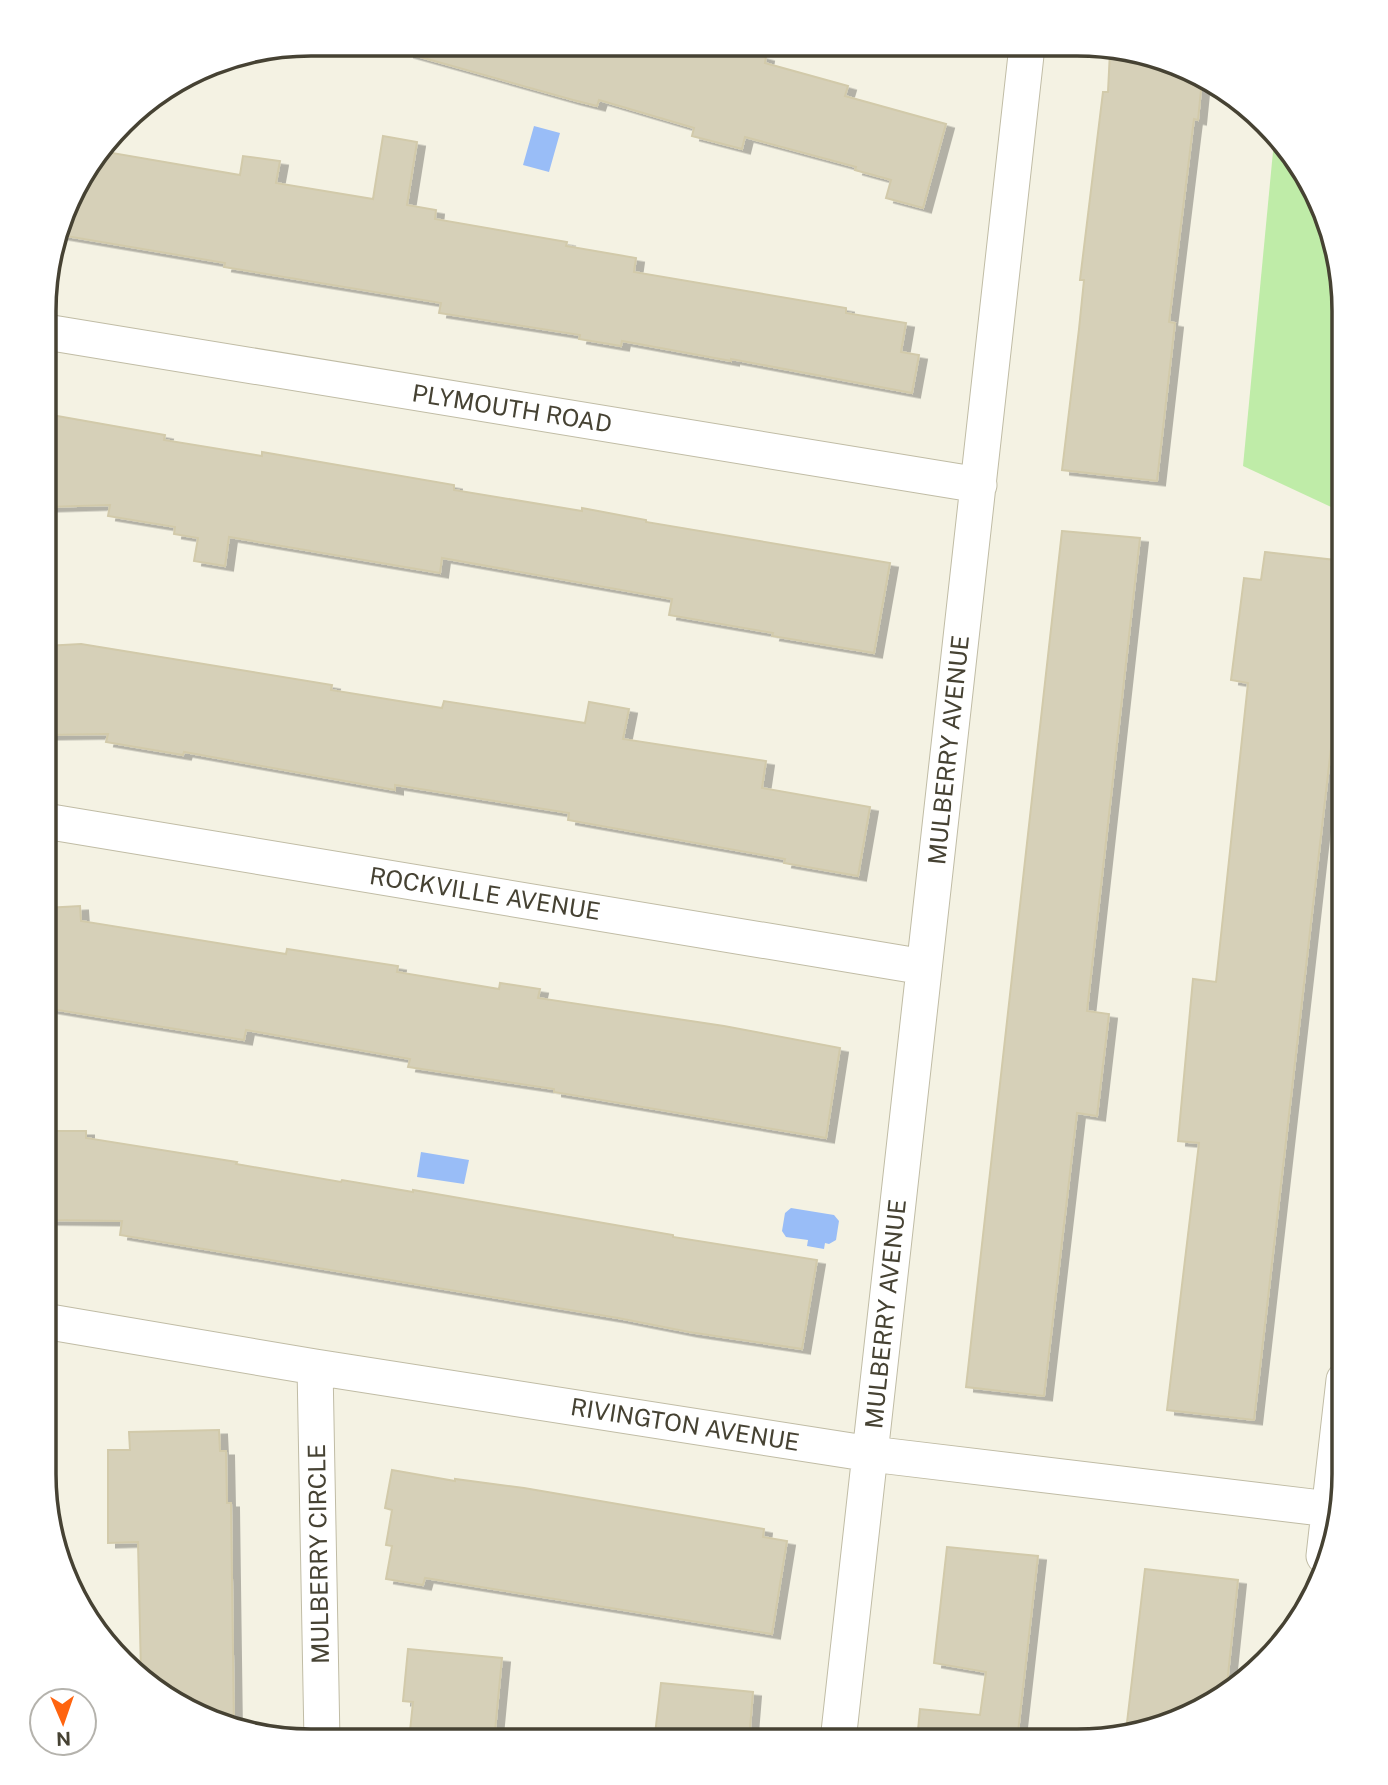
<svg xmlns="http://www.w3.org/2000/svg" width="1388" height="1785" font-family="'Public Sans',sans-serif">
<defs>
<filter id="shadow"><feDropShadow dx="8" dy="4.5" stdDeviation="0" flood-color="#0004"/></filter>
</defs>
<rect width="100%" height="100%" fill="#f4f2e3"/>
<path fill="#bfeca8" d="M 1274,141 L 1309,178 L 1335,242 L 1344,311 L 1344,513 L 1243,466 Z"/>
<path fill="#99bdf7" d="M 534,126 L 560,133 L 549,172 L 523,165 Z
M 421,1152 L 469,1160 L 464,1184 L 417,1177 Z
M 791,1208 L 834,1215 L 839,1221 L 836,1240 L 829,1244 L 825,1243 L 824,1249 L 807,1246 L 808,1240 L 786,1237 L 782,1231 L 785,1213 Z"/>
<path fill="#d6d0b8" stroke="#d2caaa" stroke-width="2" filter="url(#shadow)" d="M 407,44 L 720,45 L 766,57 L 765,63 L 848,86 L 845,96 L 946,124 L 923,208 L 886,198 L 891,180 L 855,170 L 856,167 L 745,137 L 742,149 L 692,136 L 694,128 L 599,100 L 597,106 L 573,100 L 406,53 Z
M 1110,51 L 1129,53 L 1202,80 L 1198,120 L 1194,119 L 1169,322 L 1175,323 L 1157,481 L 1062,470 L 1079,329 L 1084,280 L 1080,280 L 1103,92 L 1108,92 Z
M 383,136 L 417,142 L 407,205 L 436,210 L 435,219 L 567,242 L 566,246 L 636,258 L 634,272 L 846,308 L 846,313 L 906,323 L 901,352 L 919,355 L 912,393 L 731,359 L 731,361 L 622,341 L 621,346 L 579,339 L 580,335 L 439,313 L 441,303 L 224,267 L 225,263 L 60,235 L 79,178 L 101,151 L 240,175 L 243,156 L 280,161 L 276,183 L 373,199 Z
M 46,414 L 165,435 L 164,440 L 262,456 L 262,452 L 454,485 L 454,490 L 582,511 L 582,508 L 646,520 L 646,522 L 890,563 L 874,653 L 772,636 L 773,633 L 669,615 L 672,599 L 442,558 L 440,573 L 229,537 L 225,566 L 194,561 L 198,538 L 174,534 L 175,527 L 108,516 L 110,505 L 46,507 Z
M 1062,531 L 1140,538 L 1087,1011 L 1109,1014 L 1097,1116 L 1077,1113 L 1044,1396 L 966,1387 Z
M 1265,552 L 1344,561 L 1344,635 L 1254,1420 L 1167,1410 L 1199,1143 L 1178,1141 L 1193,979 L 1216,982 L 1248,683 L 1231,680 L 1244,578 L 1261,580 Z
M 81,644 L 332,685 L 331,690 L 442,708 L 444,701 L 585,723 L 589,702 L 629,709 L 623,739 L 766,761 L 762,788 L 870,807 L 858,876 L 784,863 L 785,859 L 568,820 L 569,813 L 395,785 L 395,790 L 184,752 L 183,755 L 106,742 L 108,734 L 45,735 L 45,646 Z
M 80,906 L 81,921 L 286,954 L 287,949 L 358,960 L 398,966 L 397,972 L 499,989 L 500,983 L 540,989 L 538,998 L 724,1026 L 840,1048 L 826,1138 L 554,1092 L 554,1089 L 408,1067 L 410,1059 L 246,1030 L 244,1040 L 45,1008 L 45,908 Z
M 44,1131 L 86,1131 L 86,1138 L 237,1162 L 236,1164 L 341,1182 L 342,1180 L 413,1192 L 413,1190 L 673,1235 L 673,1237 L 817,1260 L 802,1349 L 689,1332 L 618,1318 L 120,1235 L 122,1221 L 44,1220 Z
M 219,1430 L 220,1451 L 226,1451 L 227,1503 L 231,1503 L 234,1729 L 226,1727 L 163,1696 L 141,1673 L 138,1542 L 108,1543 L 108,1450 L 130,1450 L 129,1432 Z
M 392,1470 L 455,1481 L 455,1479 L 524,1488 L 764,1529 L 763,1537 L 787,1541 L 772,1634 L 425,1578 L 423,1585 L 386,1579 L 392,1546 L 386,1545 L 392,1510 L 385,1508 Z
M 947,1547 L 1038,1556 L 1017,1741 L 917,1741 L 920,1709 L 980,1715 L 986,1672 L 934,1663 Z
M 1145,1569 L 1238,1580 L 1226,1694 L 1210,1706 L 1126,1731 Z
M 408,1649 L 502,1658 L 494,1741 L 409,1741 L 413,1702 L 403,1701 Z
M 661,1683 L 753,1692 L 749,1741 L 719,1741 L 655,1734 Z"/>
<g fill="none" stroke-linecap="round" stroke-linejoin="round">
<defs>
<path id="street" d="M 46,332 L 979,485
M 45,821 L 924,967
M 44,1321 L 315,1367 L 871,1454 L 1329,1509
M 315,1367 L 322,1741
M 1324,1556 L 1344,1380
M 838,1741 L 1027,46"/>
</defs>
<use href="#street" stroke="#c0bca5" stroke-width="37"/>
<use href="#street" stroke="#fff" stroke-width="35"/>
</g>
<g text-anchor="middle" stroke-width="5" stroke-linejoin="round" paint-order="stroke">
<g font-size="24" fill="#464233" stroke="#fff">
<text transform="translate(512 409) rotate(9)" y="8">PLYMOUTH ROAD</text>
<text transform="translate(949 750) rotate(-84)" y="8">MULBERRY AVENUE</text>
<text transform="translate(485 894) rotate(9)" y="8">ROCKVILLE AVENUE</text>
<text transform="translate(886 1314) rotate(-84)" y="8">MULBERRY AVENUE</text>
<text transform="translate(685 1425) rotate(9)" y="8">RIVINGTON AVENUE</text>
<text transform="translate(319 1554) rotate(-91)" y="8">MULBERRY CIRCLE</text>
</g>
</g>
<path d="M0 0H1388V1785H0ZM311 56H1077A255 255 0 0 1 1332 311V1474A255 255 0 0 1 1077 1729H311A255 255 0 0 1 56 1474V311A255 255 0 0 1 311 56Z" fill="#fff" fill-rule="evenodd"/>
<path fill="none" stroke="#464233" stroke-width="3.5" d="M311 56H1077A255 255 0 0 1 1332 311V1474A255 255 0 0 1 1077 1729H311A255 255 0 0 1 56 1474V311A255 255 0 0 1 311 56Z"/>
<g transform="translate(63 1722) rotate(178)"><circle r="33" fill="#ffffff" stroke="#b5b3ad" stroke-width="2"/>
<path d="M0-5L12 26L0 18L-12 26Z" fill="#ff640f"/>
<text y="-10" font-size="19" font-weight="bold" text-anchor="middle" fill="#464233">N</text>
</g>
</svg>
